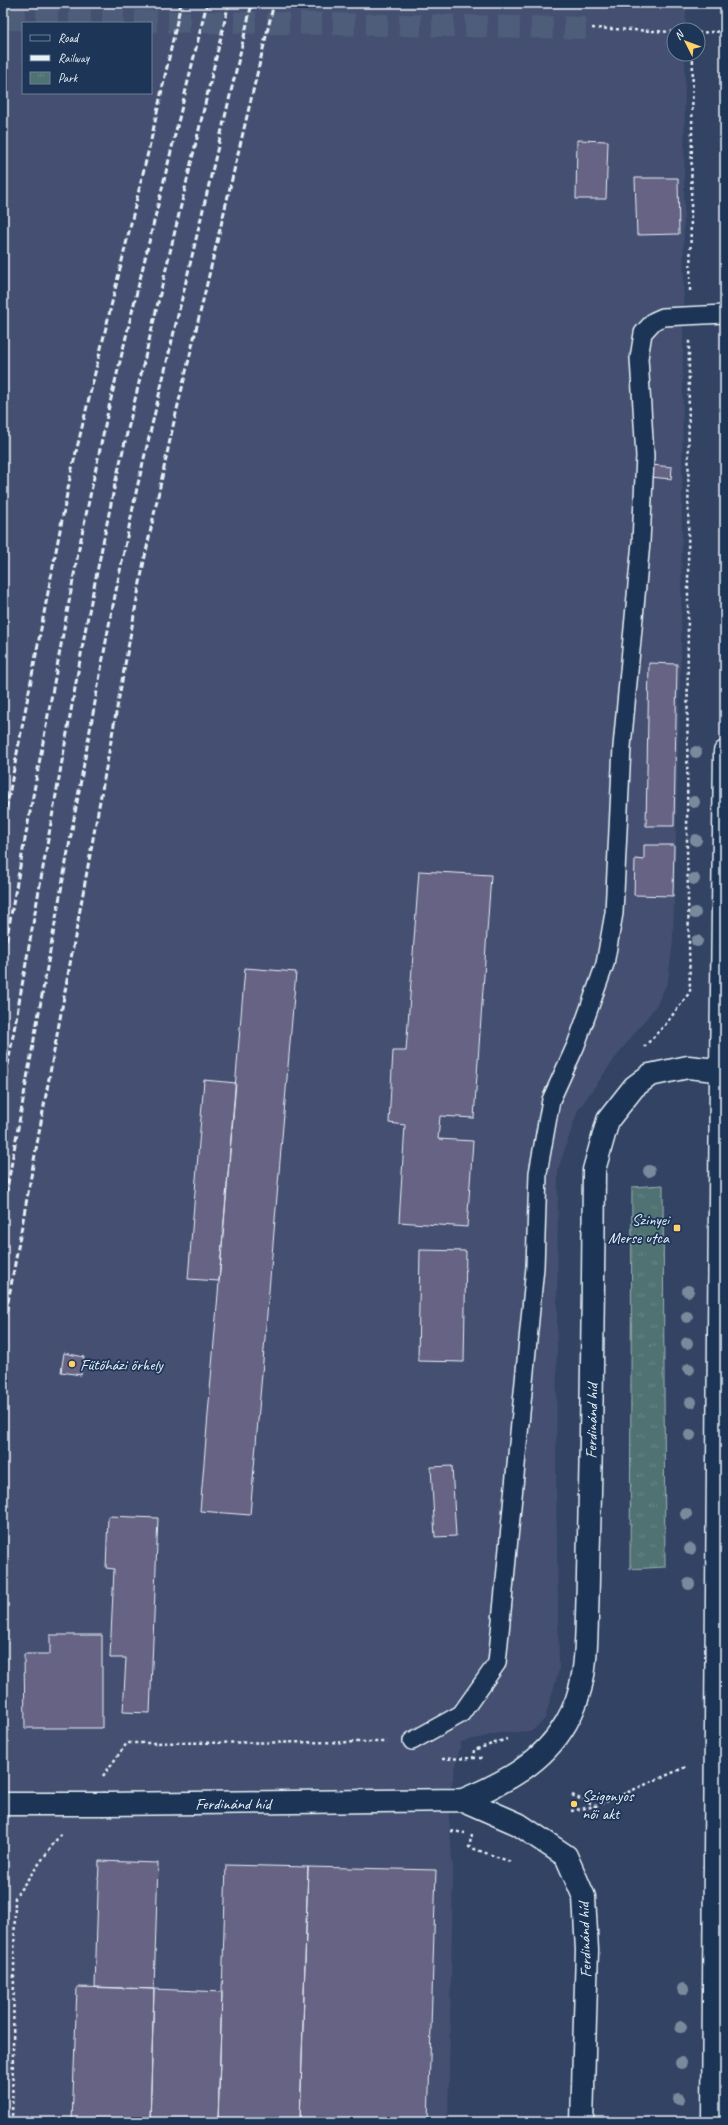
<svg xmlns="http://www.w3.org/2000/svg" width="728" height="2125" font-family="Caveat,sans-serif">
<defs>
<pattern id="park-tufts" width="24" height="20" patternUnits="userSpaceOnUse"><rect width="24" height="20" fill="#517272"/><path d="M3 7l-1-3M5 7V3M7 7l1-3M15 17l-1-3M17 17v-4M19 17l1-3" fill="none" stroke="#6a8787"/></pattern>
</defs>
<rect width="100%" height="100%" fill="#334364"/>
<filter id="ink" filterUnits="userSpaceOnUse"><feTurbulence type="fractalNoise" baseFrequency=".025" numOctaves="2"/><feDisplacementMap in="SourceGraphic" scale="8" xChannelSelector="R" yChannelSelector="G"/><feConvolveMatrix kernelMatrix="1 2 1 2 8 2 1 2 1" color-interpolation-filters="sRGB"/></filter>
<g filter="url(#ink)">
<path fill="#455071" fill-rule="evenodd" d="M 3,3 L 687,3 L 685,30 L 674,30 L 674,54 L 685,54 L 681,646 L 673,941 L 668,981 L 656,1006 L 618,1054 L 578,1110 L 558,1169 L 556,1487 L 559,1669 L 545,1719 L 532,1731 L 500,1733 L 461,1742 L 448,1802 L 453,1873 L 448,2122 L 3,2122 ZM 23,23 L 151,23 L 151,93 L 23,93 Z"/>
<path fill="url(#park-tufts)" stroke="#9cb2b5" d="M 663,1185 L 665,1567 L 630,1569 L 632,1187 Z"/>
<path fill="#666484" stroke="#e8f1f8" d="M 577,140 L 608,141 L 606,199 L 576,199 Z
M 635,178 L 678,178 L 679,234 L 637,235 Z
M 651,465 L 672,467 L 671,479 L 650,477 Z
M 649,663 L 677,664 L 674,826 L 646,826 Z
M 644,845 L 674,845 L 673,896 L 634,895 L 635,859 L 644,860 Z
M 419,871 L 491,875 L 474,1118 L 440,1116 L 438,1139 L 473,1141 L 467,1227 L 399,1222 L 405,1125 L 389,1123 L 393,1051 L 406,1051 Z
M 245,968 L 296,972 L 250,1515 L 200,1511 Z
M 204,1080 L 236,1083 L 219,1281 L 188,1279 Z
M 420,1250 L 466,1251 L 464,1362 L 418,1361 Z
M 64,1353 L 84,1357 L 81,1375 L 61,1372 Z
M 452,1466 L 456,1536 L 435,1537 L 431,1467 Z
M 108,1516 L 158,1518 L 150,1713 L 123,1712 L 126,1658 L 110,1658 L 114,1569 L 106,1568 Z
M 50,1635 L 102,1635 L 102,1728 L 25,1728 L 24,1654 L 50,1654 Z
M 99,1861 L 158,1863 L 154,1989 L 95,1987 Z
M 226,1865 L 308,1867 L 300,2122 L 218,2122 Z
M 308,1867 L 436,1870 L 428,2122 L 300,2122 Z
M 77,1987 L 154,1989 L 150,2122 L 72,2122 Z
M 154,1989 L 222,1992 L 218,2122 L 150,2122 Z"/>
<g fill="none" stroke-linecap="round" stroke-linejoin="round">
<path stroke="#4e5d7a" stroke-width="22" stroke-dasharray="22 11" stroke-linecap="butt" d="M 3,19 L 592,28"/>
<defs>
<path id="service" d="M 412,1741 L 461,1714 L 497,1663 L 535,1267 L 538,1173 L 551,1100 L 576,1045 L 605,964 L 614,913 L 622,747 L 641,542 L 645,456 L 639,358 L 643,333 L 654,321 L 663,317 L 725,314"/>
<path id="tertiary" d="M 463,1800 L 518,1824 L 566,1856 L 584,1897 L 587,1950 L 582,2122
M 105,1804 L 463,1800 C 504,1783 543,1763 566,1723 C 586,1690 586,1654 587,1616 C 588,1590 588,1563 589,1537 C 592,1414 593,1292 594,1170 L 608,1120 L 634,1087 L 650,1075 L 688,1067 L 725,1071
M 713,2122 L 721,1071 L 725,752"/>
</defs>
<use href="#service" stroke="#e8f1f8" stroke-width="20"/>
<use href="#tertiary" stroke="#e8f1f8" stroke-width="25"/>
<path stroke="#e8f1f8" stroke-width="2.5" stroke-dasharray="3 3" stroke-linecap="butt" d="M 592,28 L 674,32
M 698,33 L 725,31
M 690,291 L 693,54
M 644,1047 L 665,1025 L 690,992 L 687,847 L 689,340
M 473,1758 L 485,1758
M 442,1759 L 473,1758 L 474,1750 L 507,1739
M 103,1776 L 127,1743 L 387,1742
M 572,1795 L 595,1806
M 571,1811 L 596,1806 L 688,1766
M 451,1831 L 465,1833
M 472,1834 L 469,1847 L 511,1862
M 12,2122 L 15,1897 L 62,1832"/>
<use href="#service" stroke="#1d3557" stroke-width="17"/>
<use href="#tertiary" stroke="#1d3557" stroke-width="22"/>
<path stroke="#e8f1f8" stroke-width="3" stroke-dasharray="6 3" stroke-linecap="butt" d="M 3,826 L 71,473 L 151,140 L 181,3
M 3,958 L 79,548 L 108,411 L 207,3
M 3,1092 L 87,621 L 115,484 L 229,3
M 3,1211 L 109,625 L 137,488 L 252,3
M 3,1329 L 144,561 L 173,426 L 274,3"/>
<defs>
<path id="tertiary-bridge" d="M 3,1804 L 105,1804"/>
</defs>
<use href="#tertiary-bridge" stroke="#e8f1f8" stroke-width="25" stroke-linecap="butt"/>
<use href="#tertiary-bridge" stroke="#1d3557" stroke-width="22"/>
</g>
<g fill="#798a9c">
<circle cx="696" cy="752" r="6"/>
<circle cx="694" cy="802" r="6"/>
<circle cx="696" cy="840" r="6"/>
<circle cx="694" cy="879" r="6"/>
<circle cx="695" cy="913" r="6"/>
<circle cx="697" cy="941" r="6"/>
<circle cx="649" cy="1171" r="6"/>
<circle cx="688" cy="1291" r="6"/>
<circle cx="687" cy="1317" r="6"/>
<circle cx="687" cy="1343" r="6"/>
<circle cx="689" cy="1369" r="6"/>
<circle cx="691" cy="1402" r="6"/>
<circle cx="690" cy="1435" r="6"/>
<circle cx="686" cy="1514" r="6"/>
<circle cx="690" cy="1549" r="6"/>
<circle cx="689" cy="1584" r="6"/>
<circle cx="683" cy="1989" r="6"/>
<circle cx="681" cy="2027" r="6"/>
<circle cx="681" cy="2063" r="6"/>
<circle cx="679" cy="2099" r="6"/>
</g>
</g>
<g fill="#ffd166" stroke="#1d3557" stroke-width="1.5">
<rect x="673" y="1224" width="8" height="8" rx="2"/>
<circle cx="72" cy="1364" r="4"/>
<circle cx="574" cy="1804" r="4"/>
</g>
<g text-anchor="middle" stroke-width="3.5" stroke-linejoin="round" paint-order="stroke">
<g font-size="16" fill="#e8f1f8" stroke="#1d3557" text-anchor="start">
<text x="669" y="1225" text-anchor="end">Szinyei<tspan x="669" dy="18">Merse utca</tspan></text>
<text x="80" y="1370">Fűtőházi őrhely</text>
<text x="582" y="1801">Szigonyos<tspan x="582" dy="18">női akt</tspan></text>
</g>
<g font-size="16" fill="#e8f1f8" stroke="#1d3557">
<text transform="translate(591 1421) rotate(-89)" y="6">Ferdinánd híd</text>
<text x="233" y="1809">Ferdinánd híd</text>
<text transform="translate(584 1940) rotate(-92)" y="6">Ferdinánd híd</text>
</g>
</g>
<rect width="728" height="2125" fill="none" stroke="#1d3557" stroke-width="16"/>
<rect x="8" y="8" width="712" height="2109" fill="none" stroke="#e8f1f8" stroke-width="1.5" filter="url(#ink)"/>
<rect x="22" y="22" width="130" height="72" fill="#1d3557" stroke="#6e8097"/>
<rect x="30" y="35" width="20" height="6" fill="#1d3557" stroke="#6e8097"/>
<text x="58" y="42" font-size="12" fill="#e8f1f8">Road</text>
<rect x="30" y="55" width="20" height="6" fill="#e8f1f8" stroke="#6e8097"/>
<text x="58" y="62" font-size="12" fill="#e8f1f8">Railway</text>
<rect x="30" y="72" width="20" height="12" fill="url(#park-tufts)" stroke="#6e8097"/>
<text x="58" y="82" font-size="12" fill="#e8f1f8">Park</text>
<g transform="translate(686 42) rotate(312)"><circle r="19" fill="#1d3557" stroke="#6e8097"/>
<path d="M0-3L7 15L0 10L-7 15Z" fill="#ffd166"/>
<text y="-6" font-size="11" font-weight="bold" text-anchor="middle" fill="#e8f1f8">N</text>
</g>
</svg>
